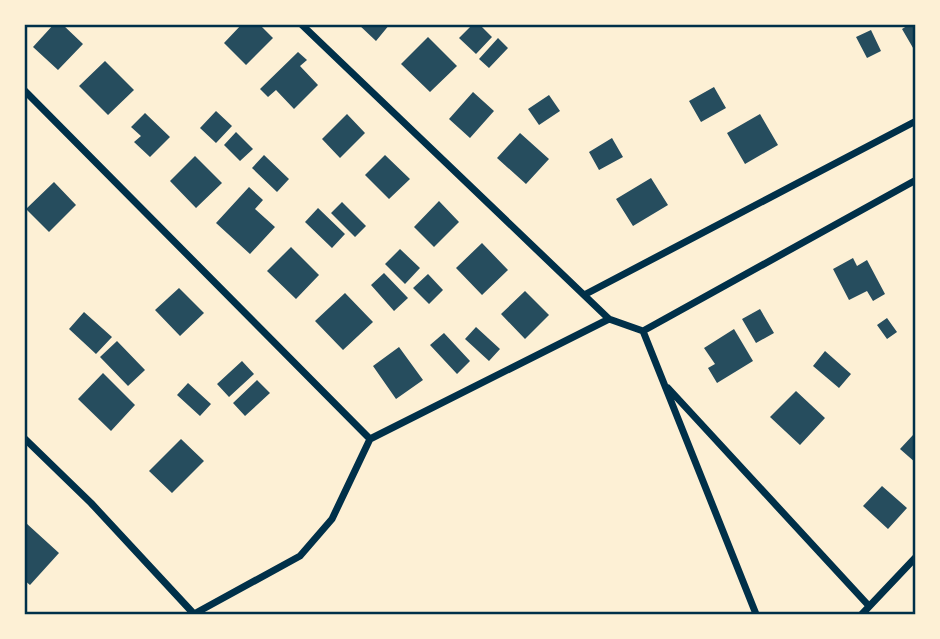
<svg xmlns="http://www.w3.org/2000/svg" width="940" height="639" font-family="'Exo 2',sans-serif">
<rect width="100%" height="100%" fill="#fdf0d5"/>
<path fill="#264d5e" d="M 54,24 L 62,24 L 83,44 L 58,70 L 33,47 Z
M 242,24 L 259,24 L 273,38 L 246,65 L 224,43 Z
M 358,24 L 390,24 L 376,41 Z
M 473,24 L 479,24 L 492,37 L 476,54 L 459,38 Z
M 910,24 L 916,24 L 916,53 L 902,29 Z
M 871,30 L 881,51 L 867,58 L 856,37 Z
M 428,37 L 457,66 L 430,92 L 401,64 Z
M 498,38 L 508,48 L 489,68 L 479,59 Z
M 298,52 L 307,60 L 300,66 L 318,85 L 294,109 L 276,90 L 268,97 L 260,89 Z
M 105,61 L 134,90 L 108,115 L 79,86 Z
M 714,87 L 726,108 L 701,122 L 689,101 Z
M 473,92 L 494,111 L 470,138 L 449,119 Z
M 549,95 L 560,111 L 539,125 L 528,109 Z
M 216,111 L 232,126 L 216,143 L 200,128 Z
M 145,113 L 170,137 L 150,157 L 134,142 L 141,136 L 131,127 Z
M 347,114 L 365,133 L 340,158 L 322,139 Z
M 760,114 L 778,145 L 745,164 L 727,133 Z
M 236,132 L 253,149 L 240,161 L 224,145 Z
M 520,133 L 549,159 L 526,184 L 497,158 Z
M 612,138 L 623,157 L 599,170 L 589,152 Z
M 264,155 L 289,179 L 277,192 L 252,168 Z
M 385,155 L 410,179 L 389,199 L 365,175 Z
M 195,156 L 222,183 L 196,208 L 170,181 Z
M 651,178 L 668,205 L 633,226 L 616,199 Z
M 54,182 L 76,205 L 49,232 L 26,209 Z
M 249,187 L 263,200 L 255,209 L 275,227 L 250,254 L 216,223 Z
M 439,201 L 459,222 L 434,247 L 414,227 Z
M 342,202 L 366,226 L 355,237 L 331,213 Z
M 318,208 L 345,234 L 332,248 L 305,222 Z
M 482,243 L 508,270 L 482,295 L 456,268 Z
M 291,247 L 319,275 L 296,299 L 267,271 Z
M 400,249 L 420,268 L 405,284 L 385,264 Z
M 853,258 L 857,266 L 867,260 L 885,294 L 873,301 L 867,291 L 849,300 L 833,269 Z
M 384,273 L 408,298 L 394,311 L 371,285 Z
M 428,274 L 443,290 L 429,304 L 413,288 Z
M 179,288 L 204,313 L 180,336 L 155,310 Z
M 525,291 L 549,315 L 525,339 L 501,314 Z
M 345,293 L 373,322 L 343,350 L 315,321 Z
M 760,309 L 774,333 L 756,343 L 742,319 Z
M 84,312 L 112,337 L 96,354 L 69,329 Z
M 887,318 L 897,332 L 887,339 L 877,325 Z
M 476,327 L 500,349 L 489,361 L 465,339 Z
M 734,329 L 753,361 L 717,383 L 708,368 L 715,364 L 704,348 Z
M 444,333 L 470,361 L 457,374 L 430,345 Z
M 117,341 L 145,370 L 128,386 L 100,357 Z
M 399,347 L 423,380 L 396,399 L 373,366 Z
M 825,351 L 851,374 L 839,388 L 813,366 Z
M 242,361 L 254,374 L 229,397 L 217,384 Z
M 103,373 L 135,405 L 111,431 L 78,399 Z
M 257,380 L 270,393 L 245,416 L 233,403 Z
M 188,383 L 211,404 L 200,416 L 177,395 Z
M 796,391 L 825,418 L 800,445 L 770,417 Z
M 913,435 L 916,437 L 916,463 L 900,449 Z
M 181,439 L 204,461 L 172,493 L 149,471 Z
M 882,486 L 907,508 L 888,529 L 863,506 Z
M 26,523 L 59,553 L 30,585 L 24,580 Z"/>
<g fill="none" stroke-linecap="round" stroke-linejoin="round">
<path stroke="#003049" stroke-width="7" d="M 301,24 L 609,319 L 643,331 L 916,180
M 24,90 L 370,439
M 584,295 L 916,121
M 643,331 L 756,614
M 668,388 L 869,606
M 24,438 L 91,503 L 194,614
M 194,614 L 300,556 L 332,519 L 370,439 L 609,319
M 862,614 L 916,557"/>
</g>
<rect width="940" height="639" fill="none" stroke="#fdf0d5" stroke-width="52"/>
<rect x="26" y="26" width="888" height="587" fill="none" stroke="#003049" stroke-width="2.5"/>
</svg>
